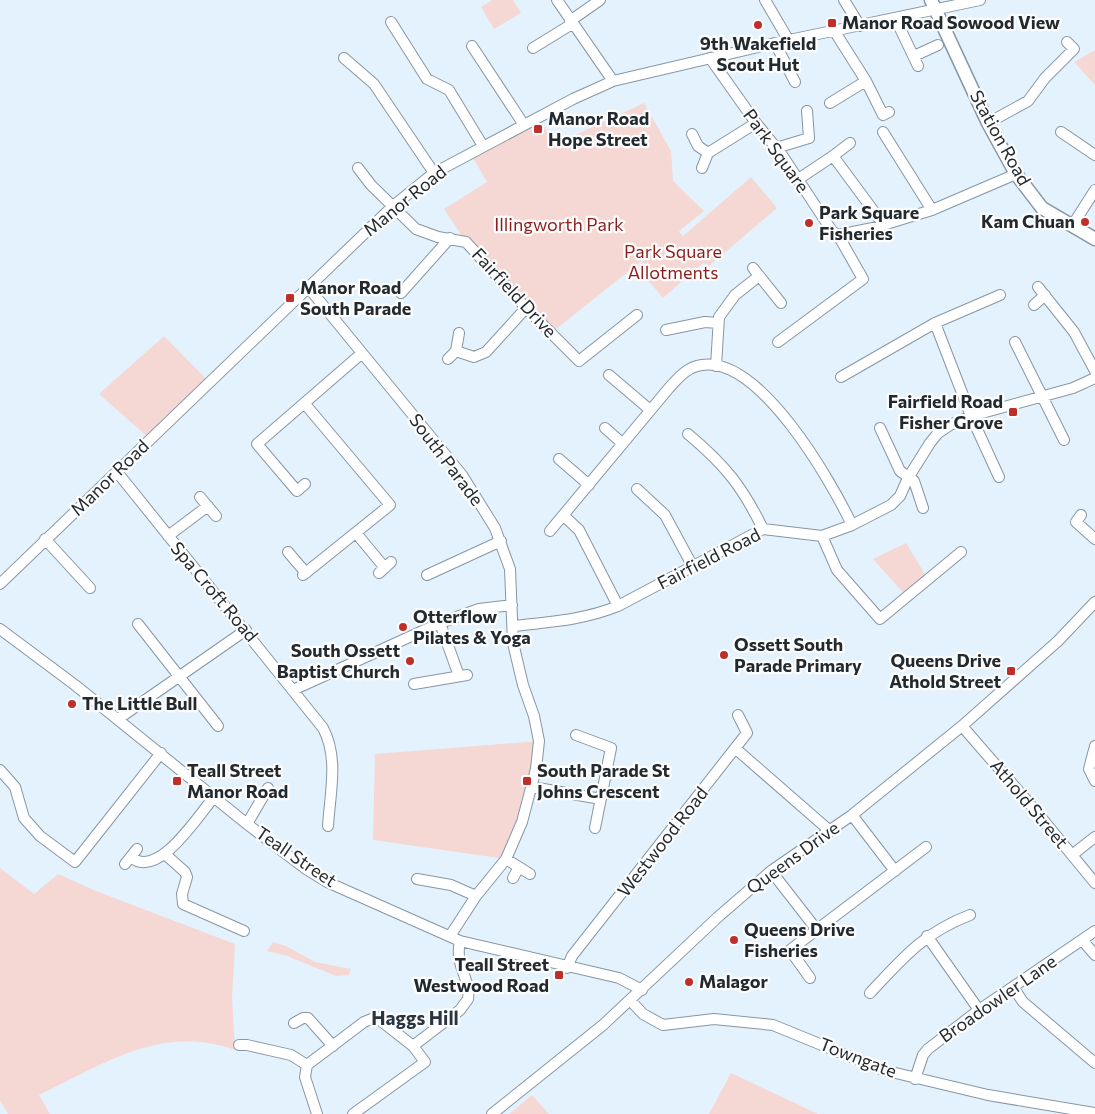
<svg xmlns="http://www.w3.org/2000/svg" width="1095" height="1114" font-family="Commissioner,sans-serif">
<rect width="100%" height="100%" fill="#e4f2fe"/>
<path fill="#f5d8d4" d="M 492,0 L 513,0 L 521,13 L 494,29 L 481,7 Z
M 1095,50 L 1095,85 L 1074,62 Z
M 644,103 L 671,151 L 673,181 L 704,211 L 679,231 L 683,236 L 751,177 L 777,208 L 708,267 L 703,263 L 663,298 L 637,267 L 663,244 L 551,333 L 466,242 L 444,209 L 487,182 L 473,158 L 483,146 L 539,117 L 554,145 Z
M 164,336 L 210,383 L 150,439 L 99,394 Z
M 906,543 L 928,579 L 907,597 L 873,559 Z
M 539,741 L 536,769 L 506,859 L 373,840 L 375,754 Z
M 0,868 L 34,894 L 58,874 L 96,891 L 235,944 L 232,998 L 235,1050 C 161,1024 104,1064 39,1095 L 50,1114 L 8,1114 L 0,1101 Z
M 273,942 L 286,946 L 315,962 L 351,969 L 349,975 L 336,976 L 287,956 L 267,951 Z
M 731,1073 L 818,1114 L 709,1114 Z
M 532,1095 L 549,1114 L 509,1114 Z"/>
<g fill="none" stroke-linecap="round" stroke-linejoin="round">
<defs>
<path id="minor" d="M 557,0 L 613,81
M 765,0 L 789,41
M 844,0 L 860,26
M 895,18 L 918,66
M 570,21 L 600,0
M 391,22 L 427,79 L 449,90 L 483,146
M 835,32 L 866,81 L 883,115 L 889,112
M 775,43 L 795,82
M 472,46 L 524,125
M 533,48 L 572,24
M 914,56 L 938,45
M 344,58 L 374,84 L 434,173
M 710,58 L 756,123 L 782,155 L 832,231 L 838,235 L 873,228 L 932,210 L 1016,174
M 830,103 L 866,81
M 988,123 L 1028,101 L 1045,78 L 1074,49 L 1067,42
M 883,132 L 932,210
M 1061,132 L 1095,155
M 692,134 L 698,146 L 708,153
M 776,148 L 809,138 L 807,111
M 833,156 L 850,143
M 358,168 L 371,185 L 416,229 L 438,237 L 466,242 L 526,308 L 579,361 L 637,315
M 702,168 L 708,153 L 756,123
M 797,180 L 833,156 L 884,225
M 1072,226 L 1095,190
M 753,268 L 781,303
M 308,287 L 462,475 L 495,528 L 510,569 L 513,643 L 523,685 L 534,716 L 539,741 L 536,769 L 522,822 L 506,859 L 476,896 L 450,936
M 1038,287 L 1074,332 L 1095,371
M 401,293 L 450,238
M 1034,305 L 1045,295
M 935,323 L 971,416 L 999,477
M 666,330 L 705,322 L 718,323
M 778,342 L 863,279 L 838,235
M 1015,342 L 1064,440
M 456,351 L 474,357 L 486,352 L 526,308
M 448,359 L 456,351 L 459,333
M 716,366 L 719,317 L 735,295 L 759,276
M 609,375 L 649,409
M 841,377 L 935,323 L 1000,295
M 605,428 L 622,443
M 880,428 L 900,471 L 914,481 L 923,508
M 688,434 C 725,465 742,486 763,529
M 559,459 L 589,485
M 117,472 L 323,728 C 339,758 330,793 328,826
M 305,484 L 297,491 L 257,444 L 361,354
M 637,489 L 665,515 L 693,567
M 200,497 L 216,516
M 1081,515 L 1076,522 L 1095,539
M 564,516 L 579,530 L 618,606
M 550,531 L 669,388 C 679,377 687,367 702,365 C 760,356 831,481 852,525
M 356,533 L 385,568
M 168,536 L 208,506
M 822,536 L 837,570 L 880,619 L 961,552
M 45,539 L 90,588
M 288,552 L 306,573
M 379,573 L 391,562
M 303,575 L 390,505 L 305,404
M 427,575 L 501,541
M 0,584 L 392,207 L 434,173 L 573,99 L 613,81 L 775,43 L 980,0
M 440,623 L 459,676
M 138,624 L 218,726
M 513,626 C 549,622 584,620 618,606 L 763,529 L 822,536 L 852,525 L 891,505 L 900,496 L 908,478 L 930,443 L 938,433 L 950,425 L 971,416 L 1073,388 L 1095,378
M 0,629 L 75,685 L 247,824 L 306,869 L 327,882 L 460,941 L 619,978 L 642,990
M 414,684 L 467,675
M 293,690 L 440,623 L 479,609 L 512,605
M 118,719 L 246,630
M 962,726 L 1035,810 L 1095,883
M 576,735 L 611,748 L 595,828
M 1095,746 L 1089,769 L 1095,781
M 736,749 L 830,831
M 0,770 L 15,787 L 24,818 L 40,836 L 75,862 L 161,753
M 532,787 L 601,799
M 852,815 L 895,871
M 247,824 L 268,788
M 166,855 L 185,872 L 187,877 L 182,894 L 183,904 L 244,931
M 1072,855 L 1095,837
M 131,857 C 158,881 199,814 215,796
M 506,859 L 530,874
M 125,864 L 137,849
M 771,871 L 817,930
M 513,878 L 519,867
M 417,879 L 451,885 L 476,896
M 927,936 L 979,1010
M 1082,940 L 1095,955
M 567,968 L 572,956 L 747,733 L 738,715
M 810,978 L 790,950 L 926,847
M 1013,987 L 1023,1002 L 1095,1063
M 870,993 C 903,958 923,933 970,915
M 630,1000 L 643,1014 L 663,1025 L 714,1019 L 773,1025 L 883,1070 L 988,1095 L 1095,1113
M 294,1023 L 303,1018 L 308,1018 L 333,1046
M 239,1045 L 247,1045 L 291,1055 L 307,1065
M 413,1046 L 460,1010 L 468,999 C 471,978 454,966 460,941
M 915,1079 L 923,1055 L 928,1049 L 979,1010 L 1095,931
M 317,1114 L 305,1077 L 307,1065 L 364,1022 L 376,1017 L 413,1046 L 425,1062 L 353,1114
M 492,1114 L 603,1025 L 718,917 L 771,871 L 852,815 L 962,726 L 1058,641 L 1095,602"/>
<path id="major" d="M 931,0 L 988,123 L 1016,174 L 1042,208 L 1095,239"/>
</defs>
<use href="#minor" stroke="#8796a4" stroke-width="12"/>
<use href="#major" stroke="#8796a4" stroke-width="15"/>
<use href="#minor" stroke="#fff" stroke-width="10"/>
<use href="#major" stroke="#fff" stroke-width="12"/>
</g>
<g fill="#be2f2a" stroke="#fdfdfd" stroke-width="2">
<rect x="827" y="18" width="10" height="10" rx="2.5"/>
<circle cx="758" cy="25" r="5"/>
<rect x="533" y="124" width="10" height="10" rx="2.5"/>
<circle cx="1085" cy="222" r="5"/>
<circle cx="809" cy="223" r="5"/>
<rect x="285" y="293" width="10" height="10" rx="2.5"/>
<rect x="1008" y="407" width="10" height="10" rx="2.5"/>
<circle cx="403" cy="627" r="5"/>
<circle cx="724" cy="655" r="5"/>
<circle cx="410" cy="661" r="5"/>
<rect x="1006" y="666" width="10" height="10" rx="2.5"/>
<circle cx="72" cy="704" r="5"/>
<rect x="172" y="776" width="10" height="10" rx="2.5"/>
<rect x="522" y="776" width="10" height="10" rx="2.5"/>
<circle cx="734" cy="940" r="5"/>
<rect x="554" y="970" width="10" height="10" rx="2.5"/>
<circle cx="689" cy="982" r="5"/>
</g>
<g text-anchor="middle" stroke-width="4.5" stroke-linejoin="round" paint-order="stroke">
<g font-size="18" font-weight="bold" fill="#232a2f" stroke="#fdfdfd" text-anchor="start">
<text x="842" y="29">Manor Road Sowood View</text>
<text x="758" y="50" text-anchor="middle">9th Wakefield<tspan x="758" dy="21">Scout Hut</tspan></text>
<text x="548" y="125">Manor Road<tspan x="548" dy="21">Hope Street</tspan></text>
<text x="819" y="219">Park Square<tspan x="819" dy="21">Fisheries</tspan></text>
<text x="1075" y="228" text-anchor="end">Kam Chuan</text>
<text x="300" y="294">Manor Road<tspan x="300" dy="21">South Parade</tspan></text>
<text x="1003" y="408" text-anchor="end">Fairfield Road<tspan x="1003" dy="21">Fisher Grove</tspan></text>
<text x="413" y="623">Otterflow<tspan x="413" dy="21">Pilates &amp; Yoga</tspan></text>
<text x="734" y="651">Ossett South<tspan x="734" dy="21">Parade Primary</tspan></text>
<text x="400" y="657" text-anchor="end">South Ossett<tspan x="400" dy="21">Baptist Church</tspan></text>
<text x="1001" y="667" text-anchor="end">Queens Drive<tspan x="1001" dy="21">Athold Street</tspan></text>
<text x="82" y="710">The Little Bull</text>
<text x="187" y="777">Teall Street<tspan x="187" dy="21">Manor Road</tspan></text>
<text x="537" y="777">South Parade St<tspan x="537" dy="21">Johns Crescent</tspan></text>
<text x="744" y="936">Queens Drive<tspan x="744" dy="21">Fisheries</tspan></text>
<text x="549" y="971" text-anchor="end">Teall Street<tspan x="549" dy="21">Westwood Road</tspan></text>
<text x="699" y="988">Malagor</text>
</g>
<g font-size="18" fill="#232a2f" stroke="#fdfdfd">
<text transform="translate(1000 138) rotate(61)" y="6">Station Road</text>
<text transform="translate(776 151) rotate(54)" y="6">Park Square</text>
<text transform="translate(405 201) rotate(-39)" y="6">Manor Road</text>
<text transform="translate(514 293) rotate(47)" y="6">Fairfield Drive</text>
<text transform="translate(446 460) rotate(53)" y="6">South Parade</text>
<text transform="translate(110 478) rotate(-44)" y="6">Manor Road</text>
<text transform="translate(709 559) rotate(-27)" y="6">Fairfield Road</text>
<text transform="translate(214 592) rotate(50)" y="6">Spa Croft Road</text>
<text transform="translate(1029 804) rotate(50)" y="6">Athold Street</text>
<text transform="translate(663 842) rotate(-52)" y="6">Westwood Road</text>
<text transform="translate(296 857) rotate(34)" y="6">Teall Street</text>
<text transform="translate(793 858) rotate(-36)" y="6">Queens Drive</text>
<text transform="translate(998 999) rotate(-35)" y="6">Broadowler Lane</text>
<text transform="translate(858 1058) rotate(21)" y="6">Towngate</text>
</g>
<g font-size="18" fill="#8a1e1b" stroke="#fdfdfd">
<text x="559" y="231">Illingworth Park</text>
<text x="673" y="258">Park Square<tspan x="673" dy="21">Allotments</tspan></text>
</g>
<g font-size="19" font-weight="bold" fill="#293642" stroke="#fdfdfd">
<text x="415" y="1025">Haggs Hill</text>
</g>
</g>
</svg>
